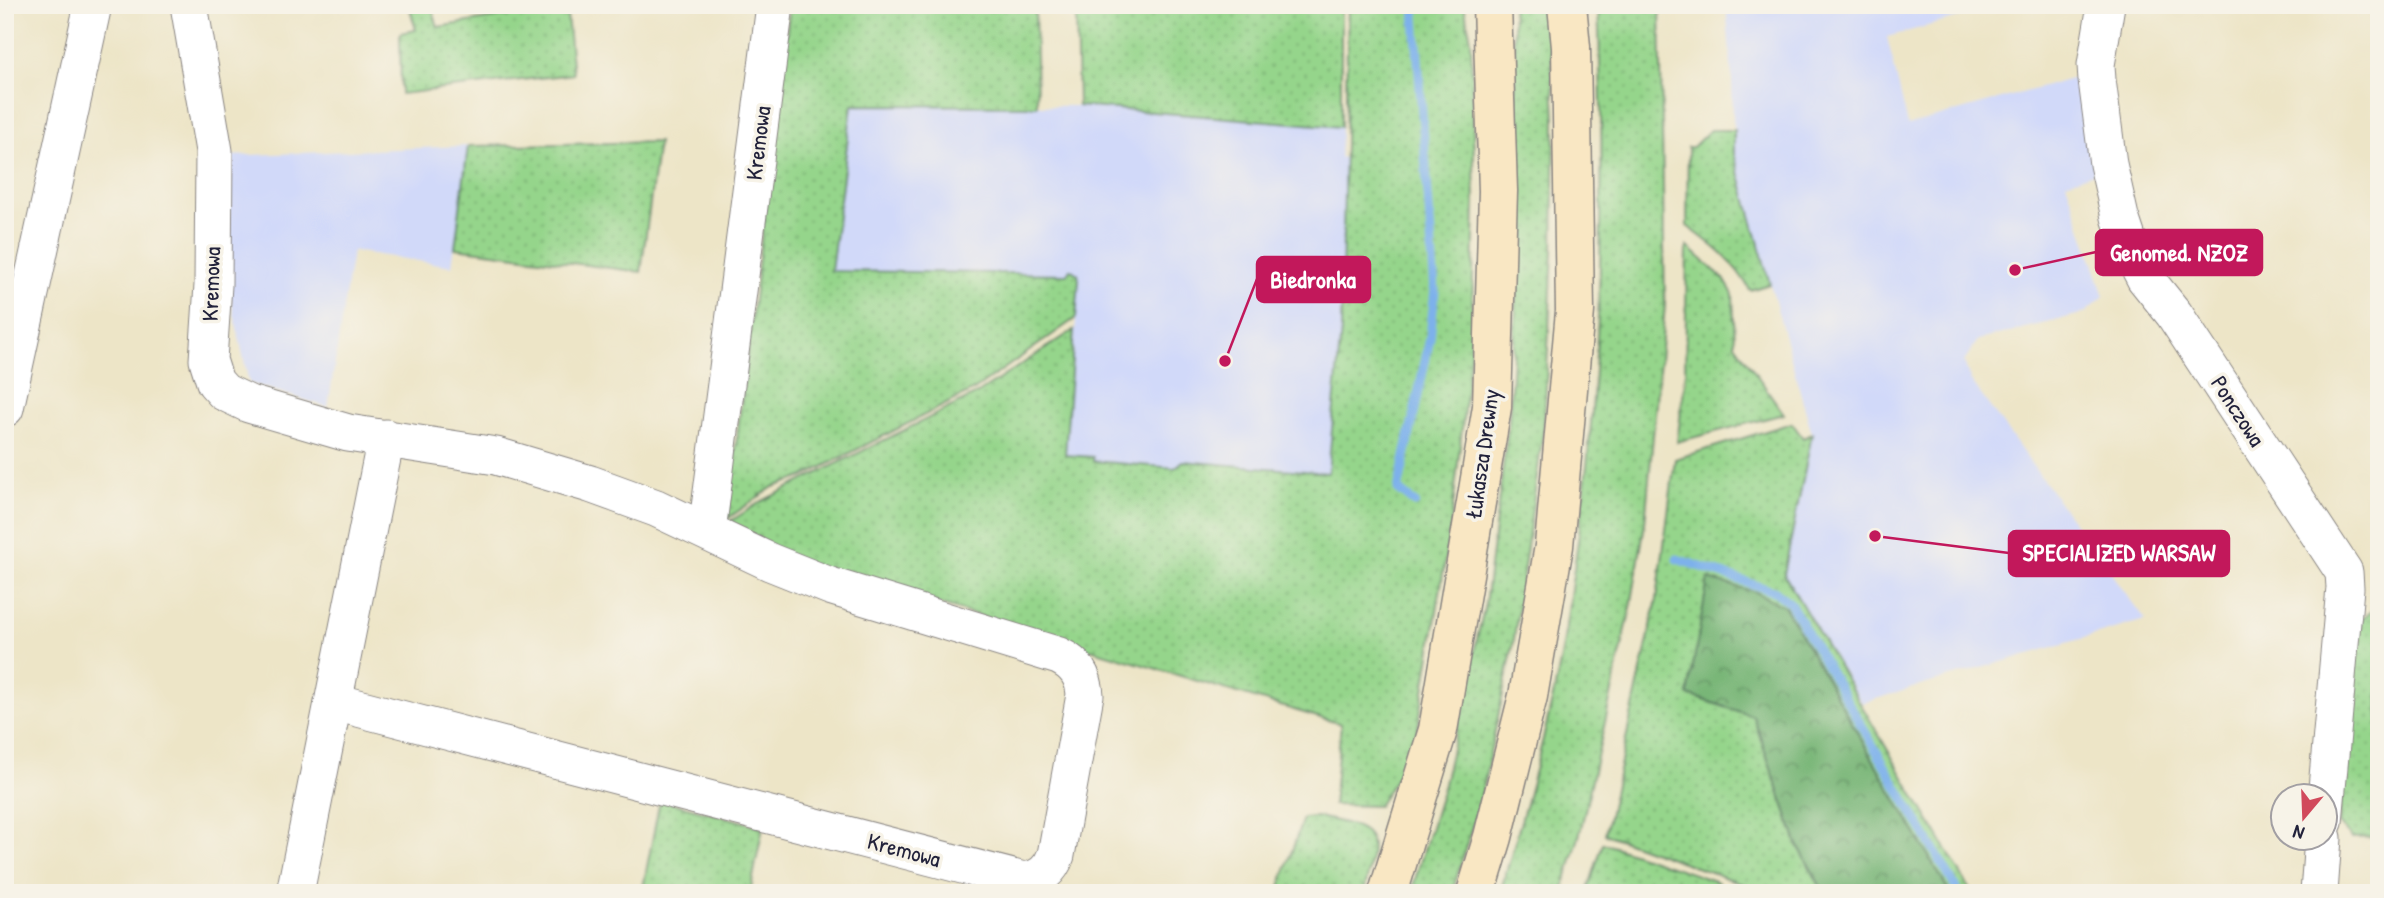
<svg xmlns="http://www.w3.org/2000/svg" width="2384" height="898" font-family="'Patrick Hand',sans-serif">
<defs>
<pattern id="grass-dots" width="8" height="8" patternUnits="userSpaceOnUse" patternTransform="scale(1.75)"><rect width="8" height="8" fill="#95d58b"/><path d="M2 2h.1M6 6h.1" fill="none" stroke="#80b779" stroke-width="1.8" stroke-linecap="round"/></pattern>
<pattern id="forest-crowns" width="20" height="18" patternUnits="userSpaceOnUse" patternTransform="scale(1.75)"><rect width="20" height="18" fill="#78b677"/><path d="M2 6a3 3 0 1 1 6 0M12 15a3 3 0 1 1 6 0" fill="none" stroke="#629463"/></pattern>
</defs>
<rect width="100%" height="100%" fill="#f7f3e8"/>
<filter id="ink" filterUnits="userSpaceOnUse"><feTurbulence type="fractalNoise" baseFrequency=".0143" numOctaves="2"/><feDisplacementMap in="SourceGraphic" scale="14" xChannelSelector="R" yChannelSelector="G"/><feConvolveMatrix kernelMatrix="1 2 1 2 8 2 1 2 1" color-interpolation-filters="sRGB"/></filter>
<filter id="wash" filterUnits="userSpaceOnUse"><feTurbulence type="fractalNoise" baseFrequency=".00686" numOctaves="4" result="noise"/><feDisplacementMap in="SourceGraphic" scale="28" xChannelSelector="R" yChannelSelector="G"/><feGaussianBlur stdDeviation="1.57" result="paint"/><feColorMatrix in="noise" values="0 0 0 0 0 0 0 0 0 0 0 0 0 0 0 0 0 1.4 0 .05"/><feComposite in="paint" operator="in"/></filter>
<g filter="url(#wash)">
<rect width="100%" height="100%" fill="#ede5c7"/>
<path fill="#d1d9f9" d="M 1726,5 L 1965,5 L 1968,15 L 1887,37 L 1908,125 L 2082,76 L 2097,172 L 2066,182 L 2104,296 L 2085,313 L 1978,340 L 1964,362 L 1971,381 L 2145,620 L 1862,703 L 1784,574 L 1812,434 L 1734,154 L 1732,77 Z
M 852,105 L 1078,106 L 1341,127 L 1340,157 L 1344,158 L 1345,174 L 1341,330 L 1328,473 L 1184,461 L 1175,468 L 1092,461 L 1092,457 L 1065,455 L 1078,296 L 1078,274 L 1069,269 L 1068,274 L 831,272 Z
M 468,146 L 452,266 L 352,251 L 328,407 L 249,383 L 228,286 L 229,156 Z"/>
<path fill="url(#grass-dots)" stroke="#5c7c63" stroke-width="2" d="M 409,5 L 431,5 L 438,27 L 566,6 L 573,74 L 401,94 L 400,33 L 416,30 Z
M 790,5 L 1035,5 L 1037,106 L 852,105 L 831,271 L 1067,274 L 1070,269 L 1078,274 L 1079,280 L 1076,318 L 974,390 L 803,477 L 773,487 L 727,519 Z
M 1076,5 L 1341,5 L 1341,127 L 1078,106 Z
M 1348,5 L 1464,5 L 1471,40 L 1475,203 L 1471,349 L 1451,524 L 1417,734 L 1398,775 L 1378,806 L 1333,805 L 1341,724 L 815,567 L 723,526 L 762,501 L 975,395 L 1074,330 L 1065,455 L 1093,457 L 1093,461 L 1175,468 L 1183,461 L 1328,473 L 1341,330 Z
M 1512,5 L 1549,5 L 1555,120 L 1553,250 L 1544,426 L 1513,646 L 1481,797 L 1452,893 L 1411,893 L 1444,784 L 1485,604 L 1509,421 L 1517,295 L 1515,63 Z
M 1598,5 L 1660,5 L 1665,305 L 1645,523 L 1631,607 L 1579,837 L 1562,893 L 1500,893 C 1523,817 1545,740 1560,663 C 1566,632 1569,600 1574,569 C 1602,382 1606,194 1598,5 Z
M 1710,130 L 1734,130 L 1734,154 L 1770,284 L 1750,290 C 1733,260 1714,246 1687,226 L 1688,147 L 1693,147 Z
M 658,142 L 641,272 L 455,248 L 468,146 Z
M 1687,246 L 1724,279 L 1733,294 L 1735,344 L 1784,414 L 1677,442 L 1685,381 Z
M 1792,423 L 1803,438 L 1812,434 L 1784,574 L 1972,893 L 1950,893 L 1785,607 L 1709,579 L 1688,695 L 1753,716 L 1797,843 L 1824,893 L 1768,893 L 1605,834 L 1657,599 L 1675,459 Z
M 2379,606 L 2379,837 L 2352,838 L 2339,824 L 2354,636 L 2363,617 Z
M 660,800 L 763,827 L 750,893 L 642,893 Z
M 1317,817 C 1381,829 1377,833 1364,893 L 1278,893 L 1303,818 Z
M 1603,843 L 1718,882 L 1714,893 L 1587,893 Z"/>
<path fill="url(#forest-crowns)" stroke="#4d6c59" stroke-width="2" d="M 1708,579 L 1756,592 L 1785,607 L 1950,893 L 1824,893 L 1797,843 L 1753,716 L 1688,695 Z"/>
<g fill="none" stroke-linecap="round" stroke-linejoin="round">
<path stroke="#7db1eb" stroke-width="9" d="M 1414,5 L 1435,290 L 1430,338 L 1398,490 L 1415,503
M 1677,559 L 1776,592 L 1790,603 L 1959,893"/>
</g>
</g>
<g filter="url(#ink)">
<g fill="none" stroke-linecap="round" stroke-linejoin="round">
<defs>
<path id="street" d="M 189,5 L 214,151 L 213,285 L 208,360 L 215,382 L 224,392 L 249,404 L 348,433 L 496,456 L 590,484 L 656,508 L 770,562 L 830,586 L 1059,656 C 1076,664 1084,677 1085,695 L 1056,855 C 1051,869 1040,880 1024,881 L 335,702
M 2106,5 L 2096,65 L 2097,80 L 2108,164 L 2120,217 L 2132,253 L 2145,278 L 2174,314 L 2344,572 L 2345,588 L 2324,822
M 5,408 L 93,5
M 707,531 L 775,5
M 295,893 L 386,438
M 2319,893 L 2323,838"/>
<path id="secondary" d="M 1388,893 L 1438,730 L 1492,407 L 1498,191 L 1492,5
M 1476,893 L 1493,837 L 1528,696 L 1554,546 L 1575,311 L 1571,47 L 1567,5"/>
</defs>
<use href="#street" stroke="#888481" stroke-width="39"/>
<use href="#secondary" stroke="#888481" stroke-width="41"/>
<use href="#street" stroke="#fff" stroke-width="37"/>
<use href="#secondary" stroke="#f9e7c3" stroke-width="38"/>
</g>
</g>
<g text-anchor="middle" stroke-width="7" stroke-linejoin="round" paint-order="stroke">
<g font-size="23" fill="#22223b" stroke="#f7f3e8">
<text transform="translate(758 143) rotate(-83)" y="8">Kremowa</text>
<text transform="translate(211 284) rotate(-88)" y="8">Kremowa</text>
<text transform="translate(2238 411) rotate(57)" y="8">Ponczowa</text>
<text transform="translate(1482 454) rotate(-82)" y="8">Łukasza Drewny</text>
<text transform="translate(904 850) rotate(15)" y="8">Kremowa</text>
</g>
</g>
<path fill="none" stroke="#c2185b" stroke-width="2.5" d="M2015 270L2096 252M1225 361L1257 279M1875 536L2009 553"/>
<g fill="#c2185b" stroke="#f7f3e8" stroke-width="2.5">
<circle cx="2015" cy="270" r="7"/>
<circle cx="1225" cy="361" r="7"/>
<circle cx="1875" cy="536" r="7"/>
</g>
<g fill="#c2185b" stroke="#c2185b" stroke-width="2.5">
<rect x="2096" y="230" width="166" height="45" rx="7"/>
<rect x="1257" y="257" width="113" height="45" rx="7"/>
<rect x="2009" y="531" width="220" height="45" rx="7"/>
</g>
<g font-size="24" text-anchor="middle" font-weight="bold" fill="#fff">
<text x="2179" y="261">Genomed. NZOZ</text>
<text x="1313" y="288">Biedronka</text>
<text x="2119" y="561">SPECIALIZED WARSAW</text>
</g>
<rect width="2384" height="898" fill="none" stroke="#f7f3e8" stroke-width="28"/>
<g transform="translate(2304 817) rotate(199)"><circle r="33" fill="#f7f3e8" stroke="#a29fa3" stroke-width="2"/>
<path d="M0-5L12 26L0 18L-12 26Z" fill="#d1495b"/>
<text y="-10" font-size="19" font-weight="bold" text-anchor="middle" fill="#22223b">N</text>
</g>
</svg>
